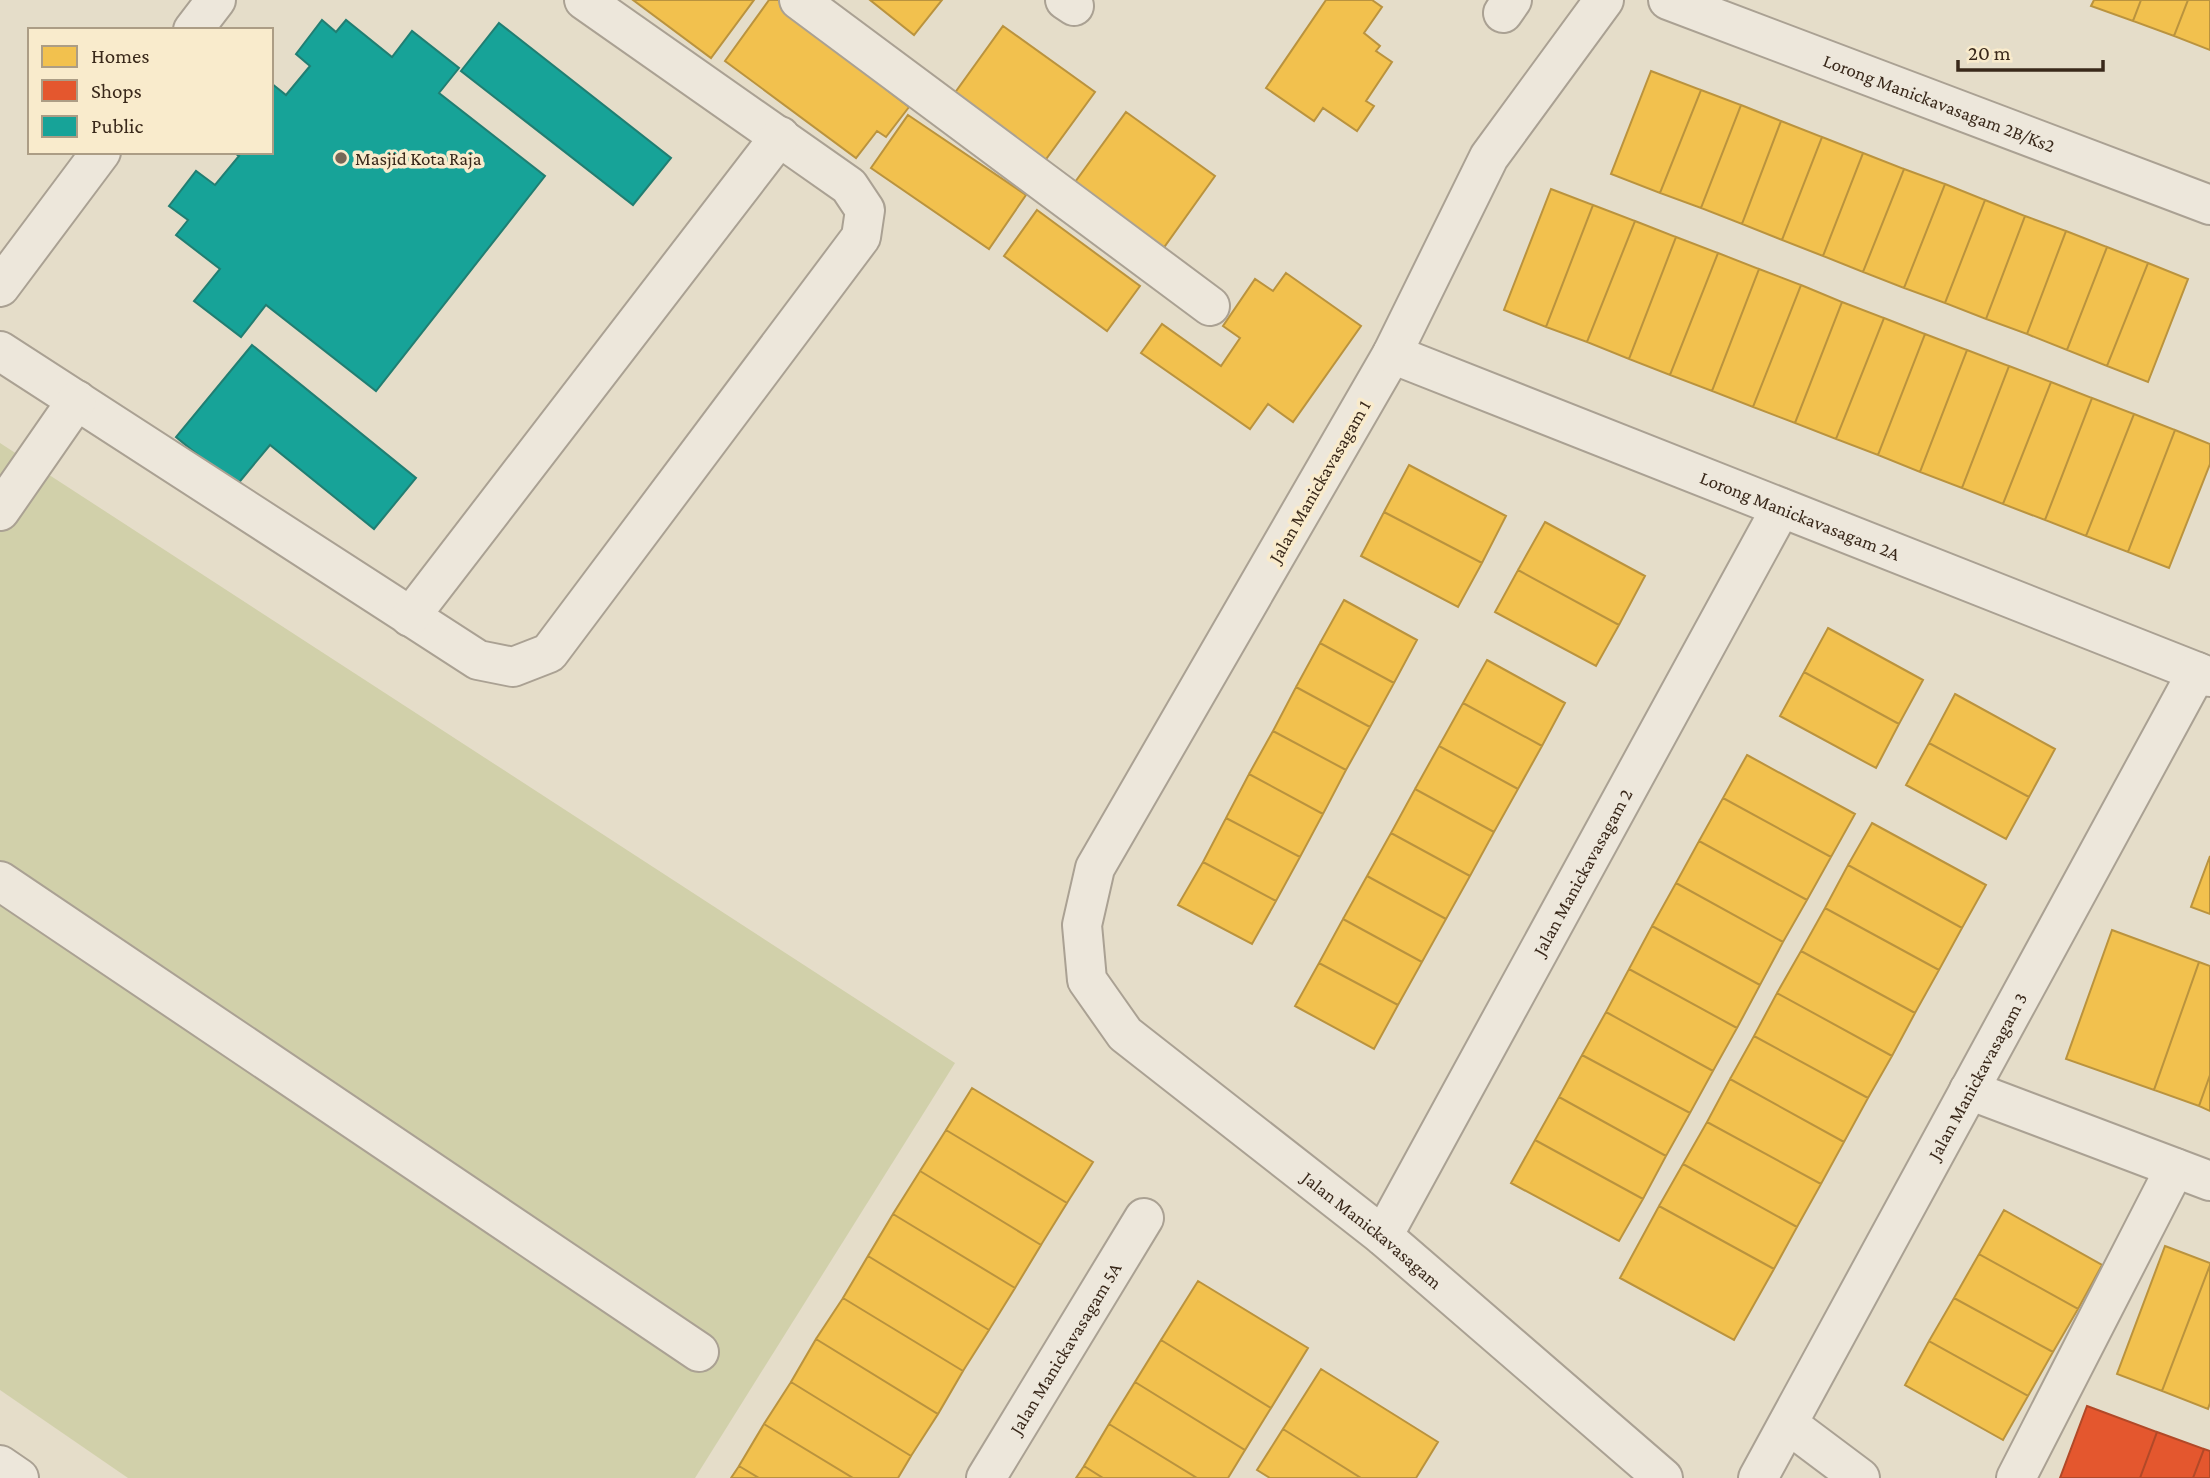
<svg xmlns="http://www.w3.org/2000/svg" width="2210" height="1478" font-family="'Crimson Pro',serif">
<rect width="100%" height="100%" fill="#e5ddc9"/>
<path fill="#d1d0aa" d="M 0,443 L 955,1063 L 695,1478 L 128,1478 L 0,1390 Z"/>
<path fill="#f2c14e" stroke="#ba933e" stroke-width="2" d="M 633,0 L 754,0 L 711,58 Z
M 769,0 L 792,0 L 896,77 L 887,90 L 909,107 L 886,137 L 877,131 L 856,158 L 725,61 Z
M 870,0 L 942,0 L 914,35 Z
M 1326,0 L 1372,0 L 1382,7 L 1364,33 L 1380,46 L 1376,51 L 1392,62 L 1366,101 L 1374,106 L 1357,131 L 1323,108 L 1314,121 L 1266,88 Z
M 2094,0 L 2141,0 L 2133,21 L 2091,6 Z
M 2141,0 L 2188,0 L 2174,36 L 2133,21 Z
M 2188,0 L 2210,0 L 2210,50 L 2174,36 Z
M 1003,26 L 1095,92 L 1041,166 L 949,101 Z
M 1651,71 L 1701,90 L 1660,193 L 1611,174 Z
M 1701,90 L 1741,105 L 1701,208 L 1660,193 Z
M 1741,105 L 1781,121 L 1742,224 L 1701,208 Z
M 1126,112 L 1215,176 L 1160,253 L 1070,189 Z
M 908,115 L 1026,195 L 989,249 L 871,168 Z
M 1781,121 L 1822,137 L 1782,240 L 1742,224 Z
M 1822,137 L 1863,153 L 1823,256 L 1782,240 Z
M 1863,153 L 1904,169 L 1863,272 L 1823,256 Z
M 1904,169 L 1945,184 L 1904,288 L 1863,272 Z
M 1945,184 L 1985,200 L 1945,303 L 1904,288 Z
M 1551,189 L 1593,205 L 1546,327 L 1504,310 Z
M 1985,200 L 2025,216 L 1986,319 L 1945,303 Z
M 1593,205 L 1635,221 L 1587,342 L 1546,327 Z
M 1037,210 L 1140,286 L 1107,331 L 1004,256 Z
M 2025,216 L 2066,231 L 2027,334 L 1986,319 Z
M 1635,221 L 1676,237 L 1629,359 L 1587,342 Z
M 2066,231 L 2107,247 L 2067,350 L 2027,334 Z
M 1676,237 L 1718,253 L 1670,375 L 1629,359 Z
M 2107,247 L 2148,263 L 2107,366 L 2067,350 Z
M 1718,253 L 1759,269 L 1712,391 L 1670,375 Z
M 2148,263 L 2188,279 L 2148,382 L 2107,366 Z
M 1759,269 L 1801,285 L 1753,407 L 1712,391 Z
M 1286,273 L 1361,326 L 1293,422 L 1268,404 L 1250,429 L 1141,353 L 1162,324 L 1221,366 L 1240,338 L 1223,326 L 1255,279 L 1273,291 Z
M 1801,285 L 1842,302 L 1795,423 L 1753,407 Z
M 1842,302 L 1884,318 L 1836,439 L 1795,423 Z
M 1884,318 L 1925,334 L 1878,455 L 1836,439 Z
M 1925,334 L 1967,350 L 1920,472 L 1878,455 Z
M 1967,350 L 2009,366 L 1962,488 L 1920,472 Z
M 2009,366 L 2051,382 L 2003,504 L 1962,488 Z
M 2051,382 L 2092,398 L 2045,520 L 2003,504 Z
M 2092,398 L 2134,414 L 2086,536 L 2045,520 Z
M 2134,414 L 2175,430 L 2128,552 L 2086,536 Z
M 2175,430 L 2210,444 L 2210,464 L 2169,568 L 2128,552 Z
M 1409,465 L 1506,516 L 1482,563 L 1384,512 Z
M 1384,512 L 1482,563 L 1458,607 L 1361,556 Z
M 1545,522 L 1645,576 L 1619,625 L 1518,570 Z
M 1518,570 L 1619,625 L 1596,666 L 1495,612 Z
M 1344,600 L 1417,640 L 1394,683 L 1320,643 Z
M 1828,628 L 1923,680 L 1899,724 L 1804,672 Z
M 1320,643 L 1394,683 L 1370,727 L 1296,687 Z
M 1487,660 L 1565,703 L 1542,746 L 1463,703 Z
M 1804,672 L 1899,724 L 1876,768 L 1780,716 Z
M 1296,687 L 1370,727 L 1346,770 L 1273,731 Z
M 1955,694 L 2055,749 L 2029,797 L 1929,743 Z
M 1463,703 L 1542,746 L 1518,789 L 1439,746 Z
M 1273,731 L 1346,770 L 1323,814 L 1249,774 Z
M 1929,743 L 2029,797 L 2006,839 L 1906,785 Z
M 1439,746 L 1518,789 L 1494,832 L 1415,789 Z
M 1747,755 L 1855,814 L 1831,857 L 1723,798 Z
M 1249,774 L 1323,814 L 1300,857 L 1226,818 Z
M 1415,789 L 1494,832 L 1470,876 L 1391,833 Z
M 1723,798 L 1831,857 L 1807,900 L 1699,841 Z
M 1226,818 L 1300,857 L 1276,901 L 1203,862 Z
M 1872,823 L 1986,885 L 1962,928 L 1848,865 Z
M 1391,833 L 1470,876 L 1446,919 L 1367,876 Z
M 1699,841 L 1807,900 L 1783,942 L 1676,883 Z
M 2210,856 L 2210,914 L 2191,907 Z
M 1203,862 L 1276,901 L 1252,944 L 1178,905 Z
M 1848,865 L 1962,928 L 1939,970 L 1825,908 Z
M 1367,876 L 1446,919 L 1422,962 L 1343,919 Z
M 1676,883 L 1783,942 L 1760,985 L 1652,926 Z
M 1825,908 L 1939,970 L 1915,1013 L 1801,951 Z
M 1343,919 L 1422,962 L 1398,1005 L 1319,963 Z
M 1652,926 L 1760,985 L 1737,1028 L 1629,969 Z
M 2112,930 L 2199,962 L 2154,1090 L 2066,1059 Z
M 1801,951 L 1915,1013 L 1892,1056 L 1777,993 Z
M 2199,962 L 2210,966 L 2210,1075 L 2199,1106 L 2154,1090 Z
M 1319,963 L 1398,1005 L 1374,1049 L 1295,1006 Z
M 1629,969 L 1737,1028 L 1713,1071 L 1606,1012 Z
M 1777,993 L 1892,1056 L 1868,1098 L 1754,1036 Z
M 1606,1012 L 1713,1071 L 1690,1113 L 1582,1055 Z
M 1754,1036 L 1868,1098 L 1844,1142 L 1730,1079 Z
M 1582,1055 L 1690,1113 L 1666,1156 L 1559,1097 Z
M 2210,1075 L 2210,1111 L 2199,1106 Z
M 1730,1079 L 1844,1142 L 1821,1184 L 1707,1122 Z
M 972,1088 L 1093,1162 L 1067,1203 L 946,1130 Z
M 1559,1097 L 1666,1156 L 1643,1199 L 1535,1140 Z
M 1707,1122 L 1821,1184 L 1797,1227 L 1683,1164 Z
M 946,1130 L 1067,1203 L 1041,1245 L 920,1171 Z
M 1535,1140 L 1643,1199 L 1619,1241 L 1511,1183 Z
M 1683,1164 L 1797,1227 L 1774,1269 L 1659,1206 Z
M 920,1171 L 1041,1245 L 1015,1288 L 893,1214 Z
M 1659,1206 L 1774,1269 L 1734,1340 L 1620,1278 Z
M 2004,1210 L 2102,1265 L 2078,1309 L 1979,1254 Z
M 893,1214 L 1015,1288 L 989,1330 L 868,1256 Z
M 2165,1246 L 2210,1263 L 2210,1265 L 2162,1391 L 2117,1374 Z
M 1979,1254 L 2078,1309 L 2053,1352 L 1954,1298 Z
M 868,1256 L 989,1330 L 963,1371 L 843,1298 Z
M 2210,1265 L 2210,1403 L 2208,1409 L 2162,1391 Z
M 1198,1281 L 1308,1348 L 1271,1408 L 1161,1340 Z
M 843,1298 L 963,1371 L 938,1414 L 816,1339 Z
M 1954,1298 L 2053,1352 L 2028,1396 L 1929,1341 Z
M 816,1339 L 938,1414 L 911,1456 L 791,1382 Z
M 1161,1340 L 1271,1408 L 1245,1450 L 1135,1382 Z
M 1929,1341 L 2028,1396 L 2003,1440 L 1905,1385 Z
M 1321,1369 L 1438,1442 L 1416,1478 L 1361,1478 L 1283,1429 Z
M 791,1382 L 911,1456 L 898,1478 L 853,1478 L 764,1424 Z
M 1135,1382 L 1245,1450 L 1228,1478 L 1197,1478 L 1109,1424 Z
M 764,1424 L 853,1478 L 759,1478 L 739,1466 Z
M 1109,1424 L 1197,1478 L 1103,1478 L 1084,1466 Z
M 1283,1429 L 1361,1478 L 1270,1478 L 1257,1470 Z
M 739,1466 L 759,1478 L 731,1478 Z
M 1084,1466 L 1103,1478 L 1076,1478 Z"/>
<path fill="#e4572e" stroke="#b14928" stroke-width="2" d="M 2087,1406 L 2157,1432 L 2140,1478 L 2060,1478 Z
M 2157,1432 L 2204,1449 L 2193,1478 L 2140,1478 Z
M 2204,1449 L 2210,1451 L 2210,1478 L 2193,1478 Z"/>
<path fill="#17a398" stroke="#217e72" stroke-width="2" d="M 322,20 L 336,32 L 346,20 L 392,57 L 412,31 L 459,68 L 439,93 L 545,176 L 376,391 L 266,305 L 241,337 L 194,301 L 220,269 L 176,235 L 188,220 L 169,206 L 196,171 L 215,185 L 239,156 L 233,152 L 271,152 L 271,83 L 286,95 L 310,66 L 296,54 Z
M 499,23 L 671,158 L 633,205 L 461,71 Z
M 252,345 L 416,478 L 374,529 L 270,445 L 236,486 L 176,437 Z"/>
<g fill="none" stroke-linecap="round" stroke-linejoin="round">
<defs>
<g id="minor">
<path d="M 799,0 L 1210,306"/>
<path d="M 1065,0 L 1074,6"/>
<path id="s1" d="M 1604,0 L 1489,157 L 1392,354 L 1095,868 L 1082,925 L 1087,980 L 1125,1034 L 1383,1236 L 1663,1478"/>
<path id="s2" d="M 1668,0 L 2210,205"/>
<path d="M 1503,13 L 1512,0"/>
<path d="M 193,30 L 216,0"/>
<path d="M 0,287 L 101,152"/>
<path d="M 0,351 L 478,660 L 513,667 L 549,653 L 861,237 L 865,210 L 849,186 L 584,0"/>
<path id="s3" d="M 1392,354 L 2210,677"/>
<path d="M 0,511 L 77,400"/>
<path d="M 410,617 L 780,136"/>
<path d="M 0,881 L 699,1352"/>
<path d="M 1969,1090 L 2210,1181"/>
<path id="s4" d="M 1383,1236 L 1781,508"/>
<path d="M 1788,1424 L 1860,1478"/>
<path d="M 0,1465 L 19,1478"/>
<path id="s5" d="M 986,1478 L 1144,1218"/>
<path id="s6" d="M 1758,1478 L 2197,672"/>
<path d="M 2016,1478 L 2175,1168"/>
</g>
</defs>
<use href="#minor" stroke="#aaa193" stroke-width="42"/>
<use href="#minor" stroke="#ede7db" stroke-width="38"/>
</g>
<circle fill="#756757" stroke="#f9ebcc" stroke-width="2.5" cx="341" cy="158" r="7"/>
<g text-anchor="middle" stroke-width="7" stroke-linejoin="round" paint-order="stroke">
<g font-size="19" fill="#39281a" stroke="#f9ebcc">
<text dy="7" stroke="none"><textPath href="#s2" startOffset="290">Lorong Manickavasagam 2B/Ks2</textPath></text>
<text transform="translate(1319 481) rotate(-60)" y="7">Jalan Manickavasagam 1</text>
<text dy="7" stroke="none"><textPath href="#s3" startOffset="439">Lorong Manickavasagam 2A</textPath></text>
<text dy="7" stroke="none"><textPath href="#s4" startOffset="415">Jalan Manickavasagam 2</textPath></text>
<text dy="7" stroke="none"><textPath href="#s6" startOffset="458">Jalan Manickavasagam 3</textPath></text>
<text dy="7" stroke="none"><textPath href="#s1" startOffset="1503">Jalan Manickavasagam</textPath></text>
<text dy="7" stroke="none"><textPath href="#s5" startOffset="152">Jalan Manickavasagam 5A</textPath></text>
</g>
<g font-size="19" fill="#39281a" stroke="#f9ebcc" text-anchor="start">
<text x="355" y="165">Masjid Kota Raja</text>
</g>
</g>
<rect x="28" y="28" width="245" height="126" fill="#f9ebcc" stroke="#ac9d85" stroke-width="2"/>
<rect x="42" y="46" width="35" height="21" fill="#f2c14e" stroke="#ac9d85" stroke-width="2"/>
<text x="91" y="63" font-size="21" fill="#39281a">Homes</text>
<rect x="42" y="80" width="35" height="21" fill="#e4572e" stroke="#ac9d85" stroke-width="2"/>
<text x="91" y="98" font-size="21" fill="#39281a">Shops</text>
<rect x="42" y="116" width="35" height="21" fill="#17a398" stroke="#ac9d85" stroke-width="2"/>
<text x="91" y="133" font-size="21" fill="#39281a">Public</text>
<path d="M1958 60v10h145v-10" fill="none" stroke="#39281a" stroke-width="3.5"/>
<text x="1968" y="60" font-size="21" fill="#39281a" stroke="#f9ebcc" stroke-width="5" paint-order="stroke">20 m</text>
</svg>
